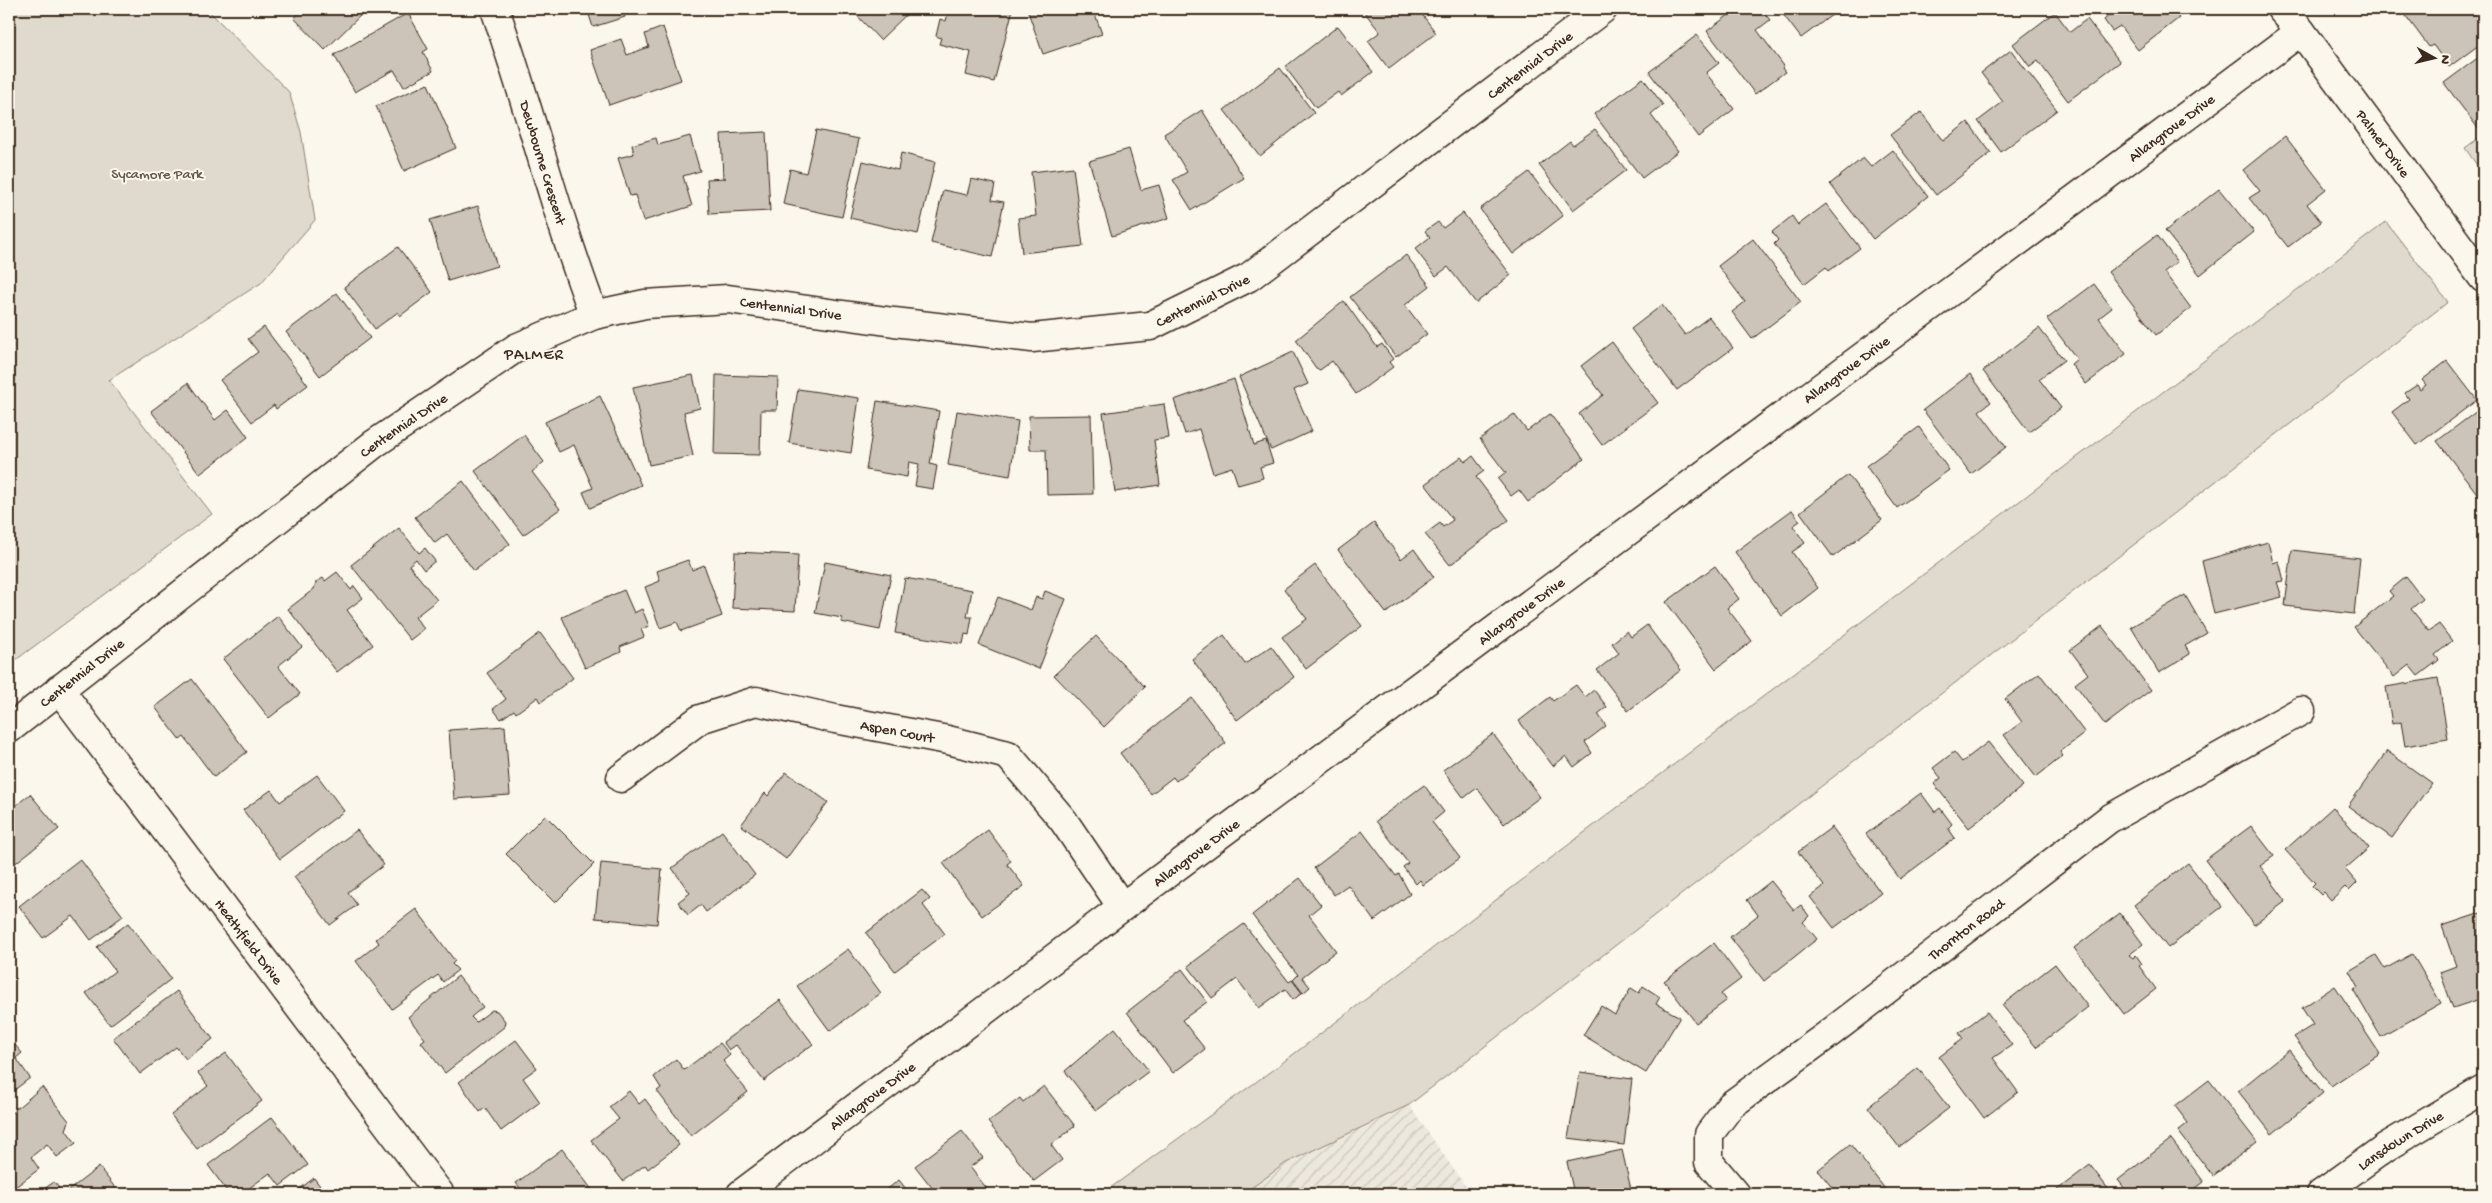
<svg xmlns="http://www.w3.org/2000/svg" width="2492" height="1203" font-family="'Gochi Hand',sans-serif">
<defs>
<pattern id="industrial-furrows" width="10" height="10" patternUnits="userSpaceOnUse" patternTransform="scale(1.25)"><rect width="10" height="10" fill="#ede8dd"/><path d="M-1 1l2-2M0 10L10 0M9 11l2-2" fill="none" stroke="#ccc7bd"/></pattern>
</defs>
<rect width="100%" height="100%" fill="#fbf7ec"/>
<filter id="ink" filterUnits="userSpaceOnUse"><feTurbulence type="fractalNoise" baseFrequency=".02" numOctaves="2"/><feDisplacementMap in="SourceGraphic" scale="10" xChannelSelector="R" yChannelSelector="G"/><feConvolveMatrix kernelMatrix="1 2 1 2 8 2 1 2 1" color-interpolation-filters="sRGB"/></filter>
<g filter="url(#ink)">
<path fill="url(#industrial-furrows)" d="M 1409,1105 L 1471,1194 L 1243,1194 L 1286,1163 Z"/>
<path fill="#dfd9ce" stroke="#8d8276" d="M 9,9 L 207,9 L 289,92 L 301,132 L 315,220 L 261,283 L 109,380 L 212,514 L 9,665 Z
M 2483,135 L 2483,174 L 2465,148 Z
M 2386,222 L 2448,302 L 1409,1105 L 1286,1163 L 1243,1194 L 1102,1194 L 1282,1063 Z"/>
<path fill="#ccc4b9" stroke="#3b2a1e" d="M 304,9 L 367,9 L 325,50 L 294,18 Z
M 587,9 L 623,9 L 625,17 L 593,27 Z
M 851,9 L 912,9 L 880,40 Z
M 949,9 L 1013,9 L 994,82 L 966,75 L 971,52 L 939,44 L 941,38 L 936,36 L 940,19 L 946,21 Z
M 1027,9 L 1093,9 L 1102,34 L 1043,54 Z
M 1362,9 L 1418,9 L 1436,33 L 1389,69 L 1368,41 L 1380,32 Z
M 1737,9 L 1761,9 L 1770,20 L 1757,30 L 1784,66 L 1782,68 L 1785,72 L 1755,94 L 1707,31 Z
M 1779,9 L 1840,9 L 1801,38 Z
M 2107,9 L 2172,9 L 2179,18 L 2138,50 L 2120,26 L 2112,31 L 2104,20 L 2111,14 Z
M 2415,9 L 2471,9 L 2483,25 L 2483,42 L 2449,67 L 2433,45 L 2429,47 L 2406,16 Z
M 2055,12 L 2070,32 L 2087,19 L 2120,62 L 2068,101 L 2038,61 L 2030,67 L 2013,44 Z
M 408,13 L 428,49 L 423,52 L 433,71 L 404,87 L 394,70 L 355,92 L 334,55 Z
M 1338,26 L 1373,72 L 1341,96 L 1338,92 L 1316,108 L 1285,67 Z
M 663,27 L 681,80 L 609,105 L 590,50 L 621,39 L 627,55 L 649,47 L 645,34 Z
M 1697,35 L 1719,63 L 1706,73 L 1734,109 L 1698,137 L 1649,72 Z
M 2011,50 L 2057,110 L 2001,152 L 1978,121 L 2003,102 L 1981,73 Z
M 2483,54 L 2483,135 L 2444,83 Z
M 1280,68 L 1314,113 L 1260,156 L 1224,110 Z
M 1643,78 L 1663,105 L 1651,115 L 1678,151 L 1642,178 L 1594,114 Z
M 428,84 L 456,148 L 404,171 L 376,106 Z
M 1202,110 L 1244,178 L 1192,210 L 1173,180 L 1187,172 L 1164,134 Z
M 1921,112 L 1943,141 L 1968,122 L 1991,153 L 1936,195 L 1890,135 Z
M 1595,129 L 1626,170 L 1573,210 L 1539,165 L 1570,141 L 1573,145 Z
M 816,130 L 859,139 L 842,217 L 783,204 L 790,169 L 806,173 Z
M 766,132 L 770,211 L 709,214 L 707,179 L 726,178 L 723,178 L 721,134 Z
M 690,136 L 700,171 L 683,176 L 692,206 L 643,221 L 635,195 L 630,196 L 618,158 L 634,154 L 632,145 L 656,138 L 658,145 Z
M 2285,136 L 2326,189 L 2307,204 L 2321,222 L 2288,247 L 2249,198 L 2260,191 L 2243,170 Z
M 1129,149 L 1141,190 L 1159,185 L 1169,218 L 1112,236 L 1089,161 Z
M 1893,150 L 1928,196 L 1873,239 L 1830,184 L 1863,158 L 1871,167 Z
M 901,153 L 935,162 L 918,234 L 850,218 L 863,161 L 898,170 Z
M 1073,167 L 1083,246 L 1022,253 L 1018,218 L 1036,216 L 1031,172 Z
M 1529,172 L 1563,216 L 1513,254 L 1480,209 Z
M 971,179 L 995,184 L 992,200 L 1004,202 L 992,257 L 931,243 L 943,190 L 967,195 Z
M 2219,189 L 2254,232 L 2200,275 L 2165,231 Z
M 1826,204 L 1860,248 L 1829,271 L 1826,267 L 1804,284 L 1774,244 L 1778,240 L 1772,232 L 1792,216 L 1798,225 Z
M 478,206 L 497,266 L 448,281 L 430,220 Z
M 1463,213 L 1511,275 L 1476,303 L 1448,267 L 1436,276 L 1415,249 L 1430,237 L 1425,231 L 1438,222 L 1443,228 Z
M 2157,235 L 2177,262 L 2164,272 L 2191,308 L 2156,335 L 2108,272 Z
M 1753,239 L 1801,302 L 1752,339 L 1732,312 L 1745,302 L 1718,266 Z
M 398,247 L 432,292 L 400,316 L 398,312 L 375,329 L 344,287 Z
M 1406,255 L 1430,286 L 1405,305 L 1427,334 L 1396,357 L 1350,297 Z
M 2094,284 L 2112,308 L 2099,318 L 2126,354 L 2086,384 L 2071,364 L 2077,359 L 2047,319 Z
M 337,293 L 370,338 L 320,376 L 286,332 Z
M 1344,301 L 1377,347 L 1382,344 L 1393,359 L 1389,362 L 1393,367 L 1356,394 L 1332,361 L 1320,370 L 1316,368 L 1296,340 Z
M 1662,305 L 1685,335 L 1709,317 L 1733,348 L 1677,390 L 1631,329 Z
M 264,327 L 308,385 L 276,409 L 274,405 L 252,422 L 220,380 L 258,352 L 248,339 Z
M 2039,328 L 2064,360 L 2039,379 L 2061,408 L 2029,432 L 1983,371 Z
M 1612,342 L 1658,403 L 1602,445 L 1579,414 L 1603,395 L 1581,366 Z
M 1293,352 L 1308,384 L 1294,390 L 1312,431 L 1271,450 L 1239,377 Z
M 2447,361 L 2477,400 L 2417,445 L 2392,412 L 2409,399 L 2405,393 L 2417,385 L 2420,390 L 2426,385 L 2422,380 Z
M 1970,374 L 1991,402 L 1979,411 L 2006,447 L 1971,474 L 1923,410 Z
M 693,375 L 700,408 L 684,412 L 693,456 L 649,465 L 633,387 Z
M 716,375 L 778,377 L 777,410 L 761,410 L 760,455 L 714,454 Z
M 1234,379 L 1254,445 L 1266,441 L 1273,463 L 1260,467 L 1263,478 L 1238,485 L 1232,467 L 1213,473 L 1199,429 L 1185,434 L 1174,400 Z
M 188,383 L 215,420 L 228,410 L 248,437 L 200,474 L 151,411 Z
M 798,389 L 859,398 L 851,453 L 789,443 Z
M 600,396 L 641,485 L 590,508 L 583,492 L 593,488 L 574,445 L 559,452 L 545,422 Z
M 877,401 L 939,411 L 930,464 L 937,466 L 933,489 L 915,486 L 919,464 L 909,462 L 907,477 L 866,470 Z
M 1164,404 L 1169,438 L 1154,440 L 1160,485 L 1115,492 L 1103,413 Z
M 2481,408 L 2483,410 L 2483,492 L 2479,496 L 2437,441 Z
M 957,411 L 1018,421 L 1010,476 L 948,465 Z
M 1514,414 L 1527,431 L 1550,414 L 1584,459 L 1528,502 L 1519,490 L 1511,496 L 1498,479 L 1506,473 L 1480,439 Z
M 1091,415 L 1093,494 L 1047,495 L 1046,450 L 1030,450 L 1029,416 Z
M 1919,427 L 1949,470 L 1897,508 L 1866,466 Z
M 524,435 L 544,462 L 532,472 L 560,509 L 523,535 L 475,471 Z
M 1473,456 L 1484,471 L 1476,477 L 1509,520 L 1450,565 L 1425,534 L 1440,523 L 1443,527 L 1453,520 L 1425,484 L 1461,457 L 1465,462 Z
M 1848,475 L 1882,520 L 1833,557 L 1800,512 Z
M 463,481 L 510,544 L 474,571 L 447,534 L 435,543 L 415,517 Z
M 1792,510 L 1800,521 L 1793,526 L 1805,543 L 1792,552 L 1818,588 L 1782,616 L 1735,552 Z
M 1374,523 L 1401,559 L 1414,549 L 1434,577 L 1386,613 L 1338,550 Z
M 399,528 L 419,553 L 425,548 L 435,561 L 424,570 L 416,559 L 409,565 L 437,600 L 415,617 L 424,629 L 410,640 L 351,565 Z
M 2268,542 L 2273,563 L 2279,561 L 2284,581 L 2277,582 L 2282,597 L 2214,614 L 2202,561 Z
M 2292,550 L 2360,558 L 2354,614 L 2285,606 Z
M 735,552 L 798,555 L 795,611 L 732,608 Z
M 688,560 L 692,570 L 704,565 L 722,616 L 681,631 L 677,622 L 660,628 L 645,587 L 660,581 L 657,571 Z
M 825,562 L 891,575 L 880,630 L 841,622 L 842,618 L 815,613 Z
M 1315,565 L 1362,626 L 1306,669 L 1282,637 L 1307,619 L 1284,589 Z
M 1715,566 L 1739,599 L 1727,608 L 1752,641 L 1716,669 L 1666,602 Z
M 337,572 L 351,590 L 354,586 L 363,598 L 347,610 L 373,645 L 337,672 L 288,609 L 314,589 L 316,582 L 323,578 L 325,581 Z
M 2406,577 L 2423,599 L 2411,609 L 2429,631 L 2439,624 L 2452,641 L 2435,655 L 2439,660 L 2418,676 L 2409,665 L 2394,677 L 2354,627 L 2393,596 L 2389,591 Z
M 905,578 L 972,590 L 967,617 L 972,617 L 969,635 L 965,634 L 963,644 L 895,633 Z
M 624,590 L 634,613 L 642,609 L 649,626 L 641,629 L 644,637 L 620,647 L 621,652 L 585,668 L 562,617 Z
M 1045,591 L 1066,599 L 1039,669 L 979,645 L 998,597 L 1031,610 L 1036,597 L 1042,599 Z
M 2185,595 L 2207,633 L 2185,646 L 2190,654 L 2159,673 L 2131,627 Z
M 278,616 L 302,647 L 278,666 L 300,694 L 269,718 L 223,659 Z
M 1647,625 L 1681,670 L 1628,711 L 1597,670 L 1619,653 L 1612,643 L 1627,631 L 1631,637 Z
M 2102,626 L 2151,690 L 2105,725 L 2075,684 L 2088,674 L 2070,650 Z
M 540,633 L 573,678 L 541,702 L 538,697 L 516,713 L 514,710 L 501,719 L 493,709 L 506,699 L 487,673 Z
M 1224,635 L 1245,664 L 1271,646 L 1294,677 L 1237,720 L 1192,659 Z
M 1096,636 L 1145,687 L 1104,727 L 1054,675 Z
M 2039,673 L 2085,733 L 2060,752 L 2063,756 L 2036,777 L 2004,735 L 2022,722 L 2005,699 Z
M 2438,678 L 2448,739 L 2405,746 L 2401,722 L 2392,724 L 2386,687 Z
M 192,679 L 247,752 L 214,777 L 184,737 L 180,740 L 155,707 Z
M 1576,685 L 1585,697 L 1594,690 L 1607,707 L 1598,714 L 1606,726 L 1585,742 L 1592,753 L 1574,767 L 1566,756 L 1553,766 L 1519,721 L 1550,697 L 1553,701 Z
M 1192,698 L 1226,743 L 1176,781 L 1173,777 L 1151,794 L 1120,753 Z
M 505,726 L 510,795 L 454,799 L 449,730 Z
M 1493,734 L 1540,797 L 1504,824 L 1477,788 L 1464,798 L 1443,770 Z
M 1988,742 L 2023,786 L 1969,828 L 1934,784 L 1941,778 L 1933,768 L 1954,752 L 1962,762 Z
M 2387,751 L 2432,783 L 2392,838 L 2348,806 Z
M 786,772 L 828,802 L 786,859 L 741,825 L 765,793 L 768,796 Z
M 317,775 L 344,811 L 280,859 L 243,810 L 271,790 L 280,802 Z
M 1424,785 L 1444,812 L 1432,822 L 1460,858 L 1423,885 L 1420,880 L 1416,884 L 1403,867 L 1408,863 L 1376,821 Z
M 1921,793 L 1935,812 L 1940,808 L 1952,824 L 1948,828 L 1955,838 L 1900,879 L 1866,834 Z
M 30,794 L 59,829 L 9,868 L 9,811 Z
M 2333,807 L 2369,848 L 2345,869 L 2357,883 L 2349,891 L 2345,887 L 2331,900 L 2324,892 L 2321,895 L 2312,886 L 2315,883 L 2285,850 Z
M 545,815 L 594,864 L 555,903 L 506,854 Z
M 2251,826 L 2274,856 L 2260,866 L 2286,901 L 2254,925 L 2205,860 Z
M 1832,827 L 1881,893 L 1834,928 L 1810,897 L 1824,886 L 1798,852 Z
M 357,830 L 384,865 L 348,892 L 357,905 L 330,925 L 294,877 Z
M 988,830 L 1011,861 L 1007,864 L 1024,886 L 982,916 L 943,863 Z
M 722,831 L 755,875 L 706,912 L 701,905 L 688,915 L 678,902 L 690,893 L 672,868 Z
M 1362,831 L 1396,876 L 1399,874 L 1410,894 L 1374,921 L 1348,885 L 1334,895 L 1314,868 Z
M 80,859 L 123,916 L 91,940 L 73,916 L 43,938 L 19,906 Z
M 601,863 L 662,869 L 657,924 L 595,918 Z
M 2188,863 L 2222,907 L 2168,948 L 2134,905 Z
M 1300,878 L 1321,905 L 1309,915 L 1336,951 L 1302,977 L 1310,987 L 1303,993 L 1293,980 L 1298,975 L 1252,915 Z
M 1771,881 L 1794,910 L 1801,905 L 1809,916 L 1803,922 L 1817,939 L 1764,981 L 1730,937 L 1758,915 L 1747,900 Z
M 922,890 L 930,899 L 923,905 L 945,934 L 895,971 L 866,933 Z
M 416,909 L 455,961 L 452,964 L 458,970 L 443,982 L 438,975 L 392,1009 L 356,961 L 379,943 L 376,939 Z
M 2120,913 L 2143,944 L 2129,955 L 2133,958 L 2136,955 L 2142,964 L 2139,966 L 2156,989 L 2124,1014 L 2074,948 Z
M 2481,913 L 2483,920 L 2483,998 L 2453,1008 L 2440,972 L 2456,966 L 2442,926 Z
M 128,923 L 171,979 L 110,1025 L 86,993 L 115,971 L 97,947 Z
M 1244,924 L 1289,982 L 1292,980 L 1302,993 L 1293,1000 L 1285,989 L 1259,1008 L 1237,979 L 1212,998 L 1188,966 Z
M 1714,943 L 1741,979 L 1721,994 L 1726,1001 L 1696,1023 L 1664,981 Z
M 848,949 L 881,993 L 830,1031 L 797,986 Z
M 2412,954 L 2441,1003 L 2381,1037 L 2353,989 L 2358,987 L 2349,971 L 2376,955 L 2385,969 Z
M 2055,964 L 2088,1007 L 2036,1047 L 2002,1005 Z
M 1182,969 L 1207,1002 L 1182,1020 L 1205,1049 L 1173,1073 L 1127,1012 Z
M 458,976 L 483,1007 L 471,1017 L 476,1022 L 492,1010 L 497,1011 L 505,1021 L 504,1027 L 445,1073 L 421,1042 L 425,1039 L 408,1017 Z
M 1643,986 L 1660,997 L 1656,1004 L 1680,1017 L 1646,1073 L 1583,1035 L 1601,1006 L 1615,1015 L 1631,988 L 1639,993 Z
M 2335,986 L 2380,1054 L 2331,1086 L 2294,1037 L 2313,1025 L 2302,1008 Z
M 177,991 L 213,1039 L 186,1059 L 176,1047 L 140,1074 L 113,1038 Z
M 780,1000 L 813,1044 L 764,1081 L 736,1045 L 729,1050 L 723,1042 Z
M 1987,1012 L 2012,1045 L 1993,1058 L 2018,1092 L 1984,1118 L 1939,1057 L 1963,1039 L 1959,1033 Z
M 1115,1028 L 1149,1071 L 1096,1111 L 1065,1071 Z
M 516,1040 L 537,1068 L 523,1078 L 540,1102 L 501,1131 L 485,1108 L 480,1112 L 459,1082 Z
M 720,1043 L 730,1055 L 723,1061 L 748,1092 L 691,1136 L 657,1091 L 661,1088 L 654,1077 L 676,1059 L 684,1070 Z
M 15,1045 L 22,1053 L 16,1058 L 30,1078 L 9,1094 L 9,1049 Z
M 2289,1050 L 2323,1093 L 2272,1134 L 2238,1091 Z
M 226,1053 L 262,1101 L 197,1149 L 171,1115 L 208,1086 L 198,1073 Z
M 1918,1068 L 1949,1108 L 1899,1147 L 1868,1107 Z
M 1580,1072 L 1632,1079 L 1624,1145 L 1568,1138 Z
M 2209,1080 L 2257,1142 L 2213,1176 L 2178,1131 L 2188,1123 L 2175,1106 Z
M 1044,1086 L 1075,1126 L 1051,1145 L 1062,1160 L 1034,1181 L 988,1122 L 1020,1098 L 1023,1102 Z
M 42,1087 L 69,1121 L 66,1130 L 76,1143 L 57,1157 L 47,1144 L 31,1157 L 39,1169 L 14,1188 L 9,1181 L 9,1115 Z
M 629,1091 L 639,1104 L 645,1099 L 679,1145 L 648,1169 L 645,1165 L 623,1181 L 591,1140 L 619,1119 L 609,1107 Z
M 272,1117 L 308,1165 L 280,1186 L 270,1173 L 241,1194 L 229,1194 L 208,1165 Z
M 962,1131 L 983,1158 L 970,1167 L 991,1194 L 937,1194 L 915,1166 Z
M 2171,1139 L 2204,1182 L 2188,1194 L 2129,1194 L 2118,1180 Z
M 1850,1144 L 1889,1194 L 1837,1194 L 1818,1170 Z
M 562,1149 L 595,1194 L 525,1194 L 516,1183 Z
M 1622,1150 L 1632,1194 L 1574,1194 L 1567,1162 Z
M 2090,1165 L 2112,1194 L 2060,1194 L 2057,1190 Z
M 99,1167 L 120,1194 L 37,1194 L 54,1182 L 64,1194 Z
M 314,1178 L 326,1194 L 293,1194 Z
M 899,1180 L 910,1194 L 881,1194 Z"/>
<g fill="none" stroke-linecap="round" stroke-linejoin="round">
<defs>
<g id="street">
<path id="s1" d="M 495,9 C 530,110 556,215 594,315"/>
<path id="s2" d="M 59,689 L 440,1194"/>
<path id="s3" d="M 621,778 L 700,719 L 756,701 L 835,719 L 948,740 L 1008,755 L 1063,820 L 1122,907"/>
<path id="s4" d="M 741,1194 L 1122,907 L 2301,31"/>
<path id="s5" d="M 1736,1194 L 1709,1162 L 1709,1134 L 1731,1105 L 1826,1036 L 2109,819 L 2301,711"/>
<path id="s6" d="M 2321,1194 L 2386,1147 L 2483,1089"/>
</g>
<g id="secondary">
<path id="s7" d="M 2281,9 L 2301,31 L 2483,278"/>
<path id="s8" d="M 9,729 L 374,444 L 516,348 L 594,315 L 645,304 L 728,299 L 894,322 L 1032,338 L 1150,326 L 1249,277 L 1603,9"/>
</g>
</defs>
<use href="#street" stroke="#3b2a1e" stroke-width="31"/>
<use href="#secondary" stroke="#3b2a1e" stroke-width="31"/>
<use href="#street" stroke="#fbf7ec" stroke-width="28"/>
<use href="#secondary" stroke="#fbf7ec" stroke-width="28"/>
</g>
</g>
<g text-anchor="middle" stroke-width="4" stroke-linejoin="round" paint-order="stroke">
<g font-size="15" fill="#3b2a1e" stroke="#fbf7ec">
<text dy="5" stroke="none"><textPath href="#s8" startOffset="1742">Centennial Drive</textPath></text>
<text dy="5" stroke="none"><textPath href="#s4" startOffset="1784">Allangrove Drive</textPath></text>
<text dy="5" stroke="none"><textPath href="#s7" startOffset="169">Palmer Drive</textPath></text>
<text dy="5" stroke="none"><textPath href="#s1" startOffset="161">Dewbourne Crescent</textPath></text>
<text dy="5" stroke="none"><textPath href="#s8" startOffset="1338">Centennial Drive</textPath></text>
<text dy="5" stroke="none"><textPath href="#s8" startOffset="918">Centennial Drive</textPath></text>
<text dy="5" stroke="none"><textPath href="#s4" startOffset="1379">Allangrove Drive</textPath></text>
<text dy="5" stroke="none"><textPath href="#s8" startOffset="498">Centennial Drive</textPath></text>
<text dy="5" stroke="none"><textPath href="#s4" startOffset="974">Allangrove Drive</textPath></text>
<text dy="5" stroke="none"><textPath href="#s8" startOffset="92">Centennial Drive</textPath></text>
<text dy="5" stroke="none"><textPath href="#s3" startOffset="302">Aspen Court</textPath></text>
<text dy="5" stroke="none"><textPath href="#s4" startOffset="569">Allangrove Drive</textPath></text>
<text dy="5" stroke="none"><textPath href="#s5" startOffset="400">Thornton Road</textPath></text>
<text dy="5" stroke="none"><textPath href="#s2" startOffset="316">Heathfield Drive</textPath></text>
<text dy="5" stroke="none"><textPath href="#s4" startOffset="164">Allangrove Drive</textPath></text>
<text dy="5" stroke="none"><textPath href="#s6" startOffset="96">Lansdown Drive</textPath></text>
</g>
<g font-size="15" fill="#64564a" stroke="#fbf7ec">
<text x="157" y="178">Sycamore Park</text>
</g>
<g font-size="16" letter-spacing="1" fill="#3b2a1e" stroke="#fbf7ec">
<text x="534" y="359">PALMER</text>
</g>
</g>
<rect width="2492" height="1203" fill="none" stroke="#fbf7ec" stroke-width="30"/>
<rect x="15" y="15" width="2462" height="1173" fill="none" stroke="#3b2a1e" stroke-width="2" filter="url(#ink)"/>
<g transform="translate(2434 58) rotate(98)" stroke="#fbf7ec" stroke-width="4" paint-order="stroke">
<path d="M0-4L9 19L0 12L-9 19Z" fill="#3b2a1e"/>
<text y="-8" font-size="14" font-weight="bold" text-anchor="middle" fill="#3b2a1e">N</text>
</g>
</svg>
